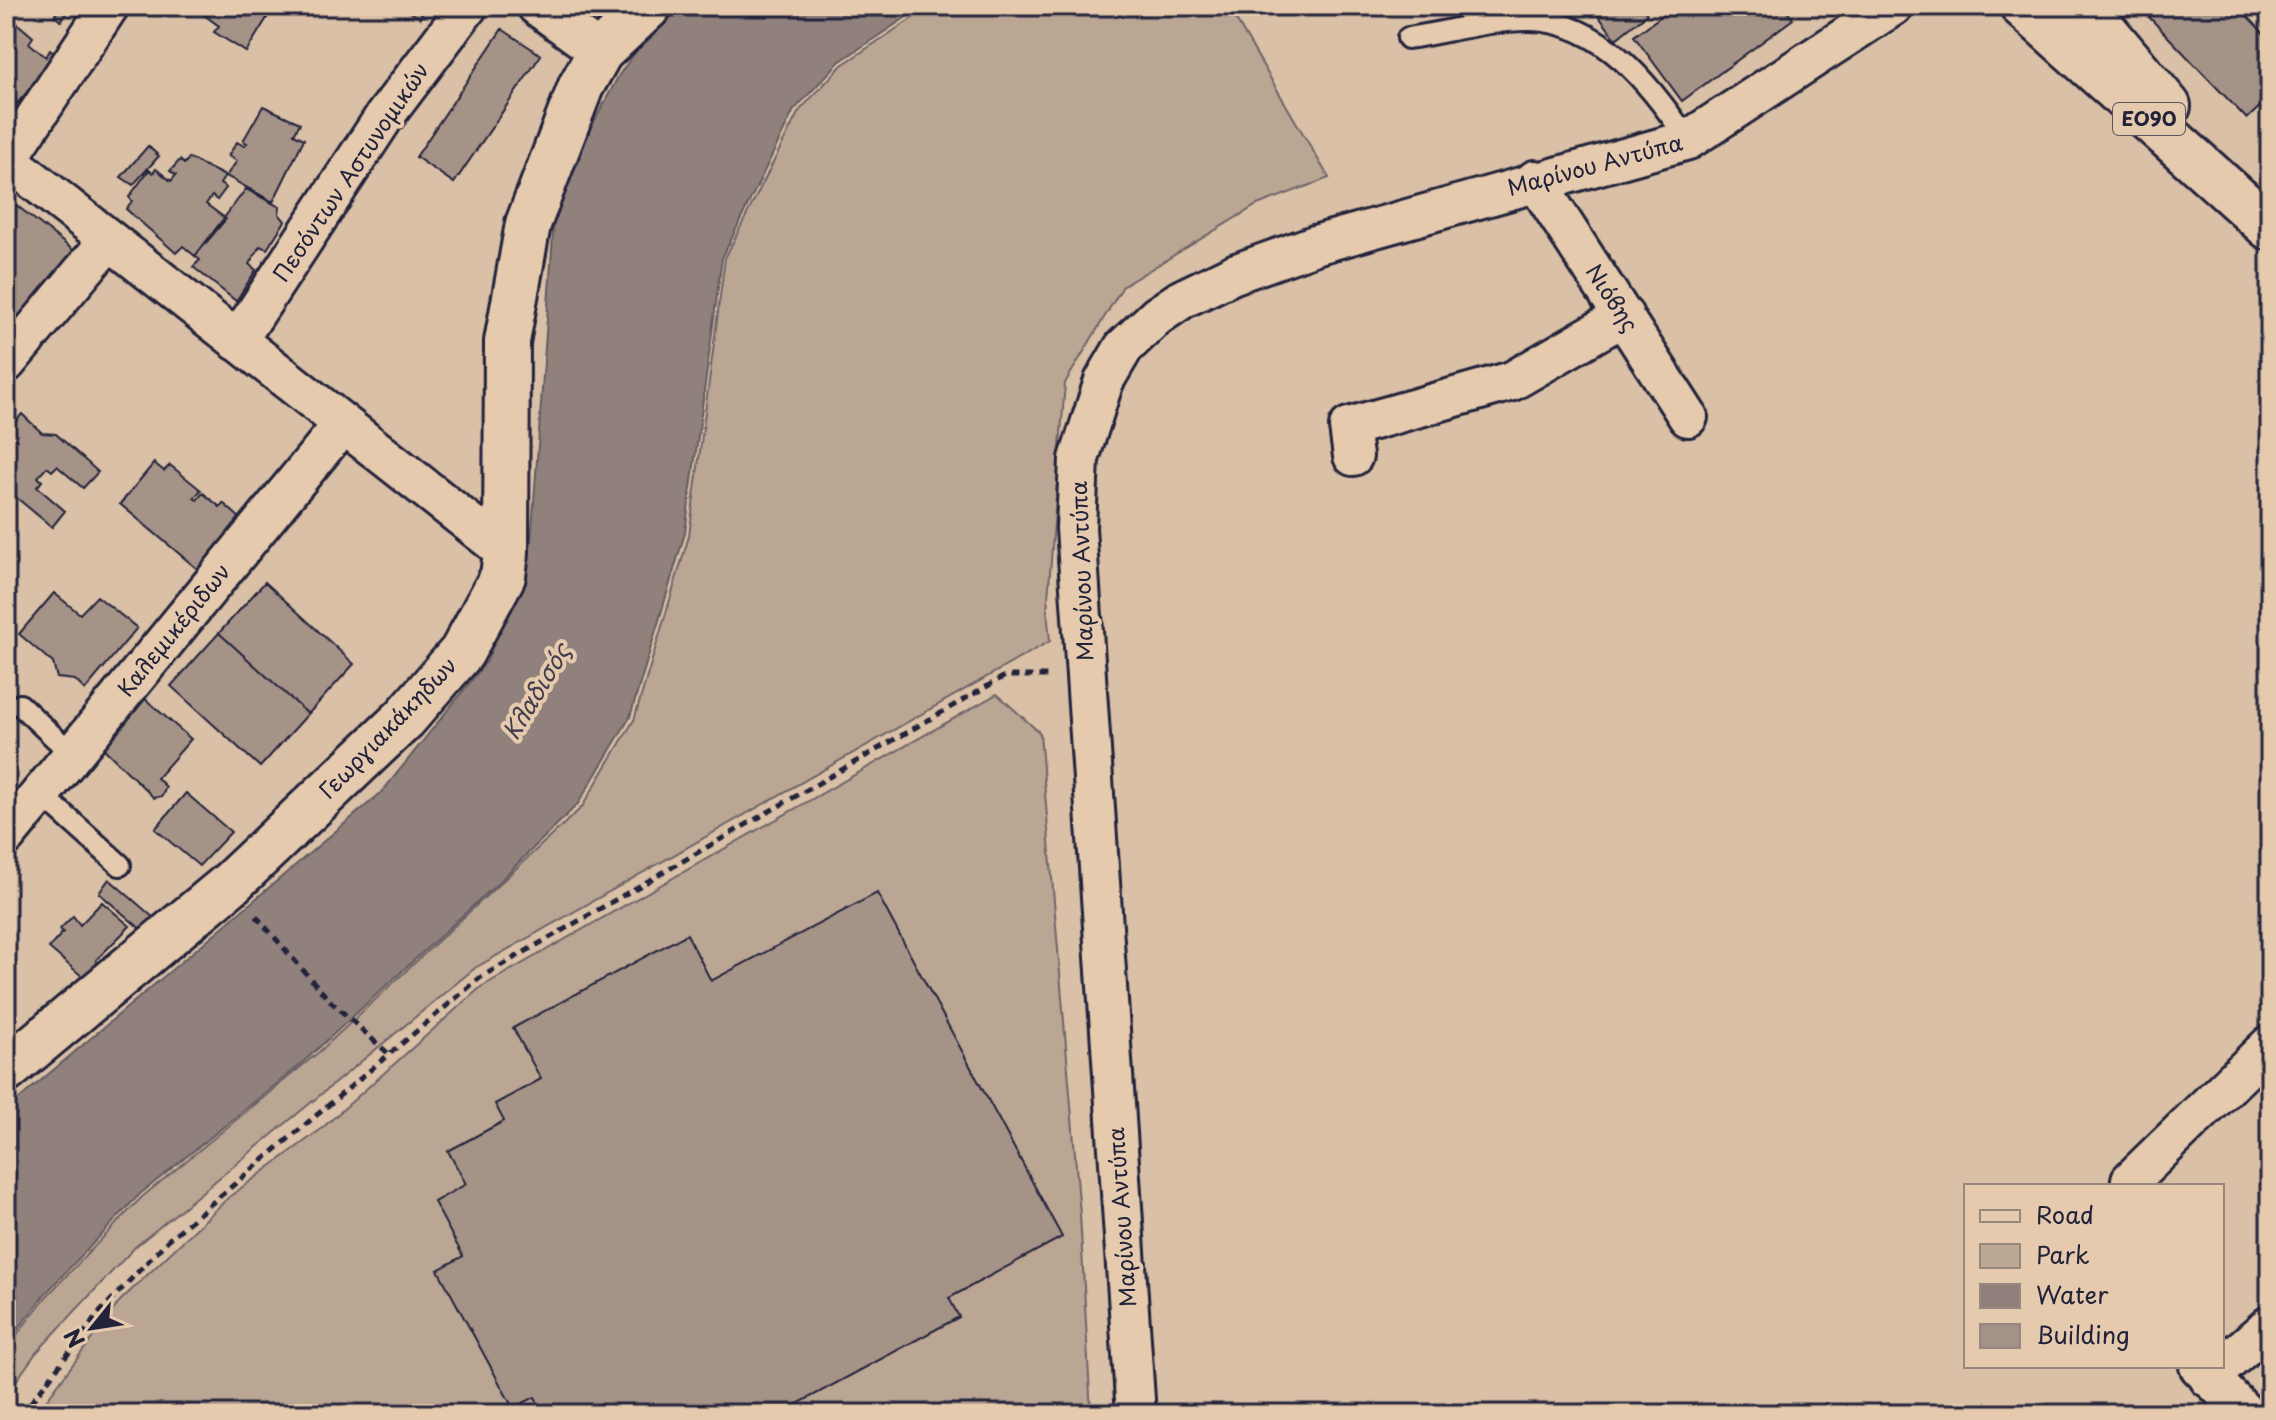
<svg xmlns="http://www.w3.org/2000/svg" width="2276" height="1420" font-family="'Playpen Sans',sans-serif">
<rect width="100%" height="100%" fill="#d9c0a6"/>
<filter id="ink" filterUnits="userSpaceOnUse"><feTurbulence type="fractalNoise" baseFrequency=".0125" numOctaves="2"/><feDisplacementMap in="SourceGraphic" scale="16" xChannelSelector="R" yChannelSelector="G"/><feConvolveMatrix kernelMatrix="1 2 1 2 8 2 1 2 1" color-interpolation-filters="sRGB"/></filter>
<g filter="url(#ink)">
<path fill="#bba694" stroke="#6e6468" stroke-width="2" d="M 931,6 L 1228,6 L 1329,178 L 1257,205 L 1123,286 L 1065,383 L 1047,611 L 1050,641 L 475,968 L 135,1247 L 36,1353 L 6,1395 L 6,1349 L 46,1297 L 142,1197 L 319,1052 L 582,807 L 634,720 L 689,536 L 725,258 L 799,111 L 842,65 Z
M 997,694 L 1040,733 L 1080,1214 L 1091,1414 L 36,1414 L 120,1301 L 229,1197 L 320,1130 L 481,987 Z"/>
<path fill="#90817c" stroke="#645b62" stroke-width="2" d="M 674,6 L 923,6 L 839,62 L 794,110 L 722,258 L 685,533 L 630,717 L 578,804 L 498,883 L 299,1066 L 140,1194 L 45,1294 L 6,1345 L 6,1110 L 382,792 L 487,661 L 531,544 L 554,221 L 575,158 L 619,75 L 661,17 Z"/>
<path fill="#a69388" stroke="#22223b" stroke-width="2" d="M 61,6 L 70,7 L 61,21 L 54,16 Z
M 192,6 L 260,6 L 270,13 L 246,52 L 214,32 L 219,26 Z
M 400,6 L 426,6 L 420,18 Z
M 1489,6 L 1521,6 L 1503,22 Z
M 1554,6 L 1585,6 L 1556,13 Z
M 1591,6 L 1641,6 L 1647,14 L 1616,39 Z
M 1675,6 L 1783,6 L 1793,19 L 1682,101 L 1634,36 Z
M 2161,6 L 2238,6 L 2270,40 L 2270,97 L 2247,119 L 2149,17 Z
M 12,19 L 33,37 L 29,43 L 46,57 L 50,50 L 58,57 L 6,116 L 6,26 Z
M 502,29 L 541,55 L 454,183 L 416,157 Z
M 263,106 L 300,123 L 294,134 L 304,139 L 273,202 L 226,176 L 237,161 L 228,156 L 237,142 L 244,146 L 247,143 L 243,141 Z
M 148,146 L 159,156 L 133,185 L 121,177 Z
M 189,158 L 225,176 L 220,184 L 226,188 L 217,200 L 212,196 L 206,204 L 226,219 L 195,256 L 183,246 L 176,253 L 126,209 L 132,201 L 129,197 L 149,170 L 153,173 L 156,169 L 171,181 L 176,175 L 170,171 L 180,160 L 184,164 Z
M 246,189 L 280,207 L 279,214 L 285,221 L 267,249 L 260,246 L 249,264 L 256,270 L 236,301 L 193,267 L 200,260 L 195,256 Z
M 6,197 L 73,250 L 73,255 L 10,328 L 6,324 Z
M 6,410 L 17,420 L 22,414 L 42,433 L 56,434 L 98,472 L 83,488 L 57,466 L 52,471 L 47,467 L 38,477 L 42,481 L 37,487 L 65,511 L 52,527 L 6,489 Z
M 154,463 L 164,471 L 170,465 L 201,490 L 194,498 L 197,500 L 203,493 L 220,507 L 223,503 L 250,527 L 207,577 L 120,504 Z
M 265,582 L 354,664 L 308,714 L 219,633 Z
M 54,593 L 80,614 L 97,596 L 137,628 L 85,690 L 75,680 L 57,678 L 53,663 L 19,634 Z
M 219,633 L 308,714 L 260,767 L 171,686 Z
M 144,698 L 191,739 L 157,778 L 166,787 L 162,796 L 154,798 L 101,746 Z
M 186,793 L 231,832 L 199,866 L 155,829 Z
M 109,879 L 154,918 L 143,931 L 99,893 Z
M 877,893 L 1062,1237 L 949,1298 L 959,1317 L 779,1414 L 544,1414 L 535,1397 L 513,1408 L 438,1270 L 463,1256 L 434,1202 L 466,1184 L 448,1151 L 504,1121 L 495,1104 L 541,1079 L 513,1028 L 687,934 L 711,981 Z
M 102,902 L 130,926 L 96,960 L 98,964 L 84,978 L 49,948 L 63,932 L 60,929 L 73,916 L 80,925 Z"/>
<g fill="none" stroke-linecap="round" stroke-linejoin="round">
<defs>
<path id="lane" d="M 1408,38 C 1448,32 1492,19 1531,20 C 1603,22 1652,87 1688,140
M 20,705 L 72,754
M 41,794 L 120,865"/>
<path id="street" d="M 537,6 L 600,52
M 8,160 L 506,552
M 6,162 L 109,6
M 1535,180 L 1688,417
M 237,341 L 384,117 L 468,6
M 6,363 L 109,240
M 1353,456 L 1349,427 L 1512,381 L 1624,316
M 6,836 L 343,424
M 2130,1186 L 2131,1180 L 2270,1045
M 2199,1366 L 2246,1414
M 2209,1378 L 2270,1325
M 1136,1414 L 1076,528 L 1079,459 L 1104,381 L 1124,347 L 1157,316 L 1182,299 L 1234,274 L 1315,245 L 1688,140 L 1893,6"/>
<path id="secondary" d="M 6,1070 L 229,885 L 405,718 L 462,652 L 503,576 L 506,552 L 507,342 L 528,224 L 581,86 L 600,52 L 649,6"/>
<path id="primary" d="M 2023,6 L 2269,227
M 2084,6 L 2168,106"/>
</defs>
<use href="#lane" stroke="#22223b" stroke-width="26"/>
<use href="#street" stroke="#22223b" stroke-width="44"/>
<use href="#secondary" stroke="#22223b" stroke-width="50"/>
<use href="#primary" stroke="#22223b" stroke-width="50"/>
<path stroke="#22223b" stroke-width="5" stroke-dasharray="8 6" stroke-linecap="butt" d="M 256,916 L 329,1000 L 391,1056
M 22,1414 L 101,1311 L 168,1240 L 481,977 L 1005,676 L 1048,676"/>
<use href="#lane" stroke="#e5caad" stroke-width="20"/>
<use href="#street" stroke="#e5caad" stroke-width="38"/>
<use href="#secondary" stroke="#e5caad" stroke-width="44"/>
<use href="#primary" stroke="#e5caad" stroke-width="44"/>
</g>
</g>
<g text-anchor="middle" stroke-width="8" stroke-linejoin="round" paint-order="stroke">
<rect fill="#e5caad" stroke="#5c545d" stroke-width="2" x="2113" y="103" width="72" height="32" rx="6"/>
<g font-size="20" font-weight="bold" fill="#22223b">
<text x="2149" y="126">ΕΟ90</text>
</g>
<g font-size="22" fill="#22223b" stroke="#e5caad">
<text transform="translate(1595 165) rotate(-15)" y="8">Μαρίνου Αντύπα</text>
<text transform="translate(351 172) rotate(-56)" y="8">Πεσόντων Αστυνομικών</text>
<text transform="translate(1612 298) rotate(57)" y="8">Νιόβης</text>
<text transform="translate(1082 571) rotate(-92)" y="8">Μαρίνου Αντύπα</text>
<text transform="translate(174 630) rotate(-51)" y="8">Καλεμικέριδων</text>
<text transform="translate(388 728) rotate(-46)" y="8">Γεωργιακάκηδων</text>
<text transform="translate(1122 1217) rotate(-94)" y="8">Μαρίνου Αντύπα</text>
</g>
<g font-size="24" font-style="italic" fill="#433e4e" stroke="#e5caad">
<text transform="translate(537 692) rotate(-59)" y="8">Κλαδισός</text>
</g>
</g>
<rect width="2276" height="1420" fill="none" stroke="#e5caad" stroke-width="32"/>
<rect x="16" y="16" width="2244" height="1388" fill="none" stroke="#22223b" stroke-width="3" filter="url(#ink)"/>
<rect x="1964" y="1184" width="260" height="184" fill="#e5caad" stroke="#97877f" stroke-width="2"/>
<rect x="1980" y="1210" width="40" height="12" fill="#e5caad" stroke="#97877f" stroke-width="2"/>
<text x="2036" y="1224" font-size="24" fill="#22223b">Road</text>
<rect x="1980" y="1244" width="40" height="24" fill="#bba694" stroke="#97877f" stroke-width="2"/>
<text x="2036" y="1264" font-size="24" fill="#22223b">Park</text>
<rect x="1980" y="1284" width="40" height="24" fill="#90817c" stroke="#97877f" stroke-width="2"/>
<text x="2036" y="1304" font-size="24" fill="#22223b">Water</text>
<rect x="1980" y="1324" width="40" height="24" fill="#a69388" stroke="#97877f" stroke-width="2"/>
<text x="2036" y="1344" font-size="24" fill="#22223b">Building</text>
<g transform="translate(92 1328) rotate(240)" stroke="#e5caad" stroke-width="6" paint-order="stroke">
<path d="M0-6L14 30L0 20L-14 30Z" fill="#22223b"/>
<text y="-12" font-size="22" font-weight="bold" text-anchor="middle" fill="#22223b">N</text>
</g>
</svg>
